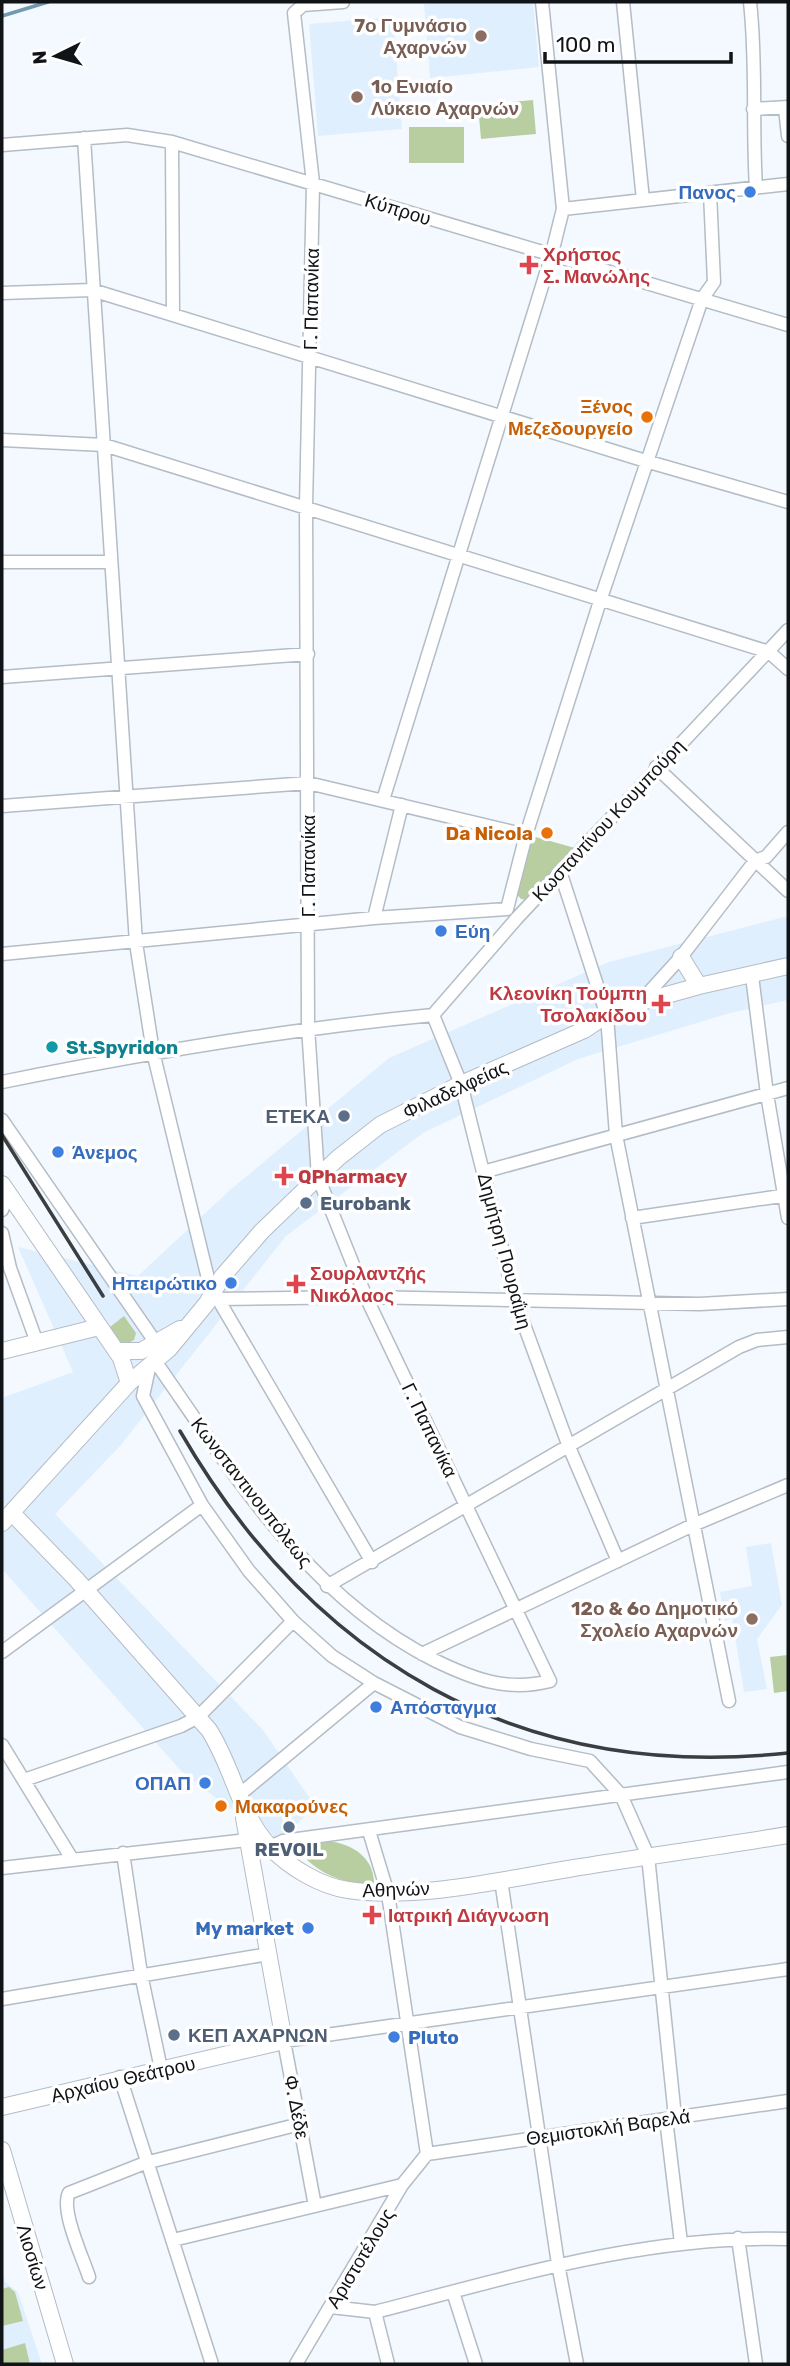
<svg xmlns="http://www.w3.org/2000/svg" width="790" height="2366" font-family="Rubik,sans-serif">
<rect width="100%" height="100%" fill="#f3f9fe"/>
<path fill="#e0effe" d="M 448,2 L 533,2 L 539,67 L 430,78 L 424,4 Z
M 393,17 L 402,129 L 318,136 L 309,24 Z
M 788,916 L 788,1000 L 730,1013 L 578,1059 L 423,1133 L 286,1236 L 120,1446 L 55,1514 L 263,1730 L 315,1806 L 277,1844 L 182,1772 L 2,1569 L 2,1398 L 73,1372 L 18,1247 L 138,1276 L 230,1190 L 389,1058 L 609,962 Z
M 771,1543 L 782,1605 L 757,1639 L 767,1689 L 744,1692 L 732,1618 L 725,1621 L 720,1592 L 752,1586 L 746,1547 Z
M 2,2272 L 5,2282 L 18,2292 L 42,2364 L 2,2364 Z"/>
<path fill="#b8cea0" d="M 533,100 L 536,134 L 481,139 L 478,105 Z
M 409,127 L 464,127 L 464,163 L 409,163 Z
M 532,836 L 575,848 L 530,900 L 521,899 L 514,891 Z
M 124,1316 L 136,1333 L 134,1340 L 126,1344 L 119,1341 L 110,1327 Z
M 788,1655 L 788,1691 L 774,1693 L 770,1657 Z
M 323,1841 C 348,1841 375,1856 374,1884 C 344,1884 315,1874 297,1848 Z
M 9,2287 L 15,2292 L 23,2321 L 2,2326 L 2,2289 Z
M 25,2343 L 30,2364 L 2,2364 L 2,2350 Z"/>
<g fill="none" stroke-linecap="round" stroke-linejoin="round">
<path stroke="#7299af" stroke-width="3.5" d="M 2,16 L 48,2"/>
<defs>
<path id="minor" d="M 623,2 L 643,200
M 750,2 C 757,64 752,125 756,188
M 785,108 L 788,136
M 753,109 L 788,107
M 84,138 L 136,943 L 153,1052 L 212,1295 L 218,1299 L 372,1562
M 172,142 L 173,314
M 2,145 L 127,135 L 172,142 L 788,325
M 563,209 L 788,184
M 2,293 L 92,290 L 649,462 L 788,502
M 2,440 L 104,445 L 769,652 L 788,669
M 2,562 L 110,562
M 2,677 L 308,654
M 656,767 L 788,891
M 383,800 L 551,257 L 563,209 L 542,2
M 2,806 L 308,783 L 526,835
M 560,871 L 607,1016 L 616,1135 L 729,1701
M 507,909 L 526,835 L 600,601 L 702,299 L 714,282 L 710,193
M 374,918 L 402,805
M 2,954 L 374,918 L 507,909
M 752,976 L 767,1094 L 788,1218
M 642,1000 L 681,957 L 755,861 L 766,857 L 788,832
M 433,1015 L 461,1084 L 515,1300 L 569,1447 L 618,1561
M 433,1015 L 517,918 L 788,630
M 2,1082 C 145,1053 287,1029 433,1015
M 2,1120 L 156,1343
M 483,1172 L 788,1088
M 2,1210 L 8,1194
M 632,1218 L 788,1195
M 2,1233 L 10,1268 L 36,1340
M 218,1299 L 366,1297 L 700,1304 L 788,1299
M 155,1361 C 234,1474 307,1596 434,1660 C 473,1679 507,1692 550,1681 L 366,1297 L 318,1177 L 308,1027 L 306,507 L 313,183 L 294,13 L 303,5 L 343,2
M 149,1368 L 143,1396 L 202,1505 L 249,1571 L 293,1621 L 332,1656 L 374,1683 L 460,1727 L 531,1749 L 590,1761 L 621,1795 L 648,1856 L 675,2117
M 327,1586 L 739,1347 L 757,1340 L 788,1337
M 2,1652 L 202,1505
M 422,1654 L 693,1525 L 788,1485
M 2,1745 L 72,1859
M 24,1780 L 181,1726 L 198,1717 L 293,1621
M 239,1795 L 374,1683
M 369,1831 L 388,1894 L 427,2154
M 270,1847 L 283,1841 L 788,1772
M 123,1853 L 141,1974 L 161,2069
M 2,1868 L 256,1839
M 501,1880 L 558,2264 L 577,2364
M 2,1999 L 269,1954
M 120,2077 L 212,2364
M 666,2119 L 681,2243
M 427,2154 L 788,2101
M 315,2206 L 284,2041 L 788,1969
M 738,2238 L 756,2364
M 173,2240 L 402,2185
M 89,2277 C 83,2258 60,2210 69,2193 L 145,2163 L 300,2124
M 453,2292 L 476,2364
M 331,2307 L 375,2312
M 296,2364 L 402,2185 L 427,2154
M 388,2364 L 375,2312 C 511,2277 646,2235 788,2239"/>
<path id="major" d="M 681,957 L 699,986
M 2,1184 L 121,1358 L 129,1383
M 2,1351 L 99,1327
M 116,1351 L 141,1351 L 180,1329
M 12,1513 L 76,1579 L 209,1730 C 233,1767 239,1814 270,1847 C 289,1867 320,1886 348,1890 C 417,1900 500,1880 568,1869 C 642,1857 715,1847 788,1835
M 2,1523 L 129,1383 L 169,1349 L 207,1303 L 222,1277 L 262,1231 L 338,1158 L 380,1125 L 461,1084 L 584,1030 L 616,1009 L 699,986 L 788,966
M 2,2107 L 284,2041 L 244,1818
M 2,2150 L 65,2364"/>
</defs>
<use href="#minor" stroke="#b4bcc5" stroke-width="15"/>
<use href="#major" stroke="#b4bcc5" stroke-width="18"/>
<use href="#minor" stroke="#fff" stroke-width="12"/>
<use href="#major" stroke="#fff" stroke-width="16"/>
<path stroke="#3a3e41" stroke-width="3.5" d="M 2,1135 L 103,1296
M 180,1431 C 313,1661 520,1782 788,1753"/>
</g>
<g fill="#8d6e63" stroke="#fff" stroke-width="2.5">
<circle cx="481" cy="36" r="7"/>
<circle cx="357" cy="97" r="7"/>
<circle cx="752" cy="1619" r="7"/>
</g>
<g fill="#3f7fe0" stroke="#fff" stroke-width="2.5">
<circle cx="750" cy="192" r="7"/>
<circle cx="441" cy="931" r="7"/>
<circle cx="58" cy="1152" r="7"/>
<circle cx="231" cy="1283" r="7"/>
<circle cx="376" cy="1707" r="7"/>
<circle cx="205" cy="1783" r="7"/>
<circle cx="308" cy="1928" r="7"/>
<circle cx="394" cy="2037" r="7"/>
</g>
<g fill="#e0444e" stroke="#fff" stroke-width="2.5">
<path d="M525.5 254.5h7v7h7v7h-7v7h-7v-7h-7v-7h7z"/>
<path d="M657.5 993.5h7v7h7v7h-7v7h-7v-7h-7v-7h7z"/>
<path d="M280.5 1165.5h7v7h7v7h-7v7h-7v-7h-7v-7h7z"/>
<path d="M292.5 1273.5h7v7h7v7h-7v7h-7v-7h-7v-7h7z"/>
<path d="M368.5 1904.5h7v7h7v7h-7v7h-7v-7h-7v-7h7z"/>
</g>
<g fill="#e8710a" stroke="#fff" stroke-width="2.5">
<circle cx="647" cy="417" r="7"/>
<circle cx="547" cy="833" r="7"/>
<circle cx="221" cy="1806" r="7"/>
</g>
<circle fill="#0f9aa8" stroke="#fff" stroke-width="2.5" cx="52" cy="1047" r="7"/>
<g fill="#5c6f8a" stroke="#fff" stroke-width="2.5">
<circle cx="344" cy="1116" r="7"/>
<circle cx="306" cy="1203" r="7"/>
<circle cx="289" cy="1827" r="7"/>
<circle cx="174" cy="2035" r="7"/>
</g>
<g text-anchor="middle" stroke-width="7" stroke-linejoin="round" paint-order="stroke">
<g font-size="19" font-weight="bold" fill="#785e54" stroke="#fff" text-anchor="end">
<text x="467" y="32">7ο Γυμνάσιο<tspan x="467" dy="22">Αχαρνών</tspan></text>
<text x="371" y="93" text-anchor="start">1ο Ενιαίο<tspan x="371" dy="22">Λύκειο Αχαρνών</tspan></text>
<text x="738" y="1615">12ο &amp; 6ο Δημοτικό<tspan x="738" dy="22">Σχολείο Αχαρνών</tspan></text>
</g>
<g font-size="19" font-weight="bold" fill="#366cbe" stroke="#fff" text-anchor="end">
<text x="736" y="199">Πανος</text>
<text x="455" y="938" text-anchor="start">Εύη</text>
<text x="72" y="1159" text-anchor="start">Άνεμος</text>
<text x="217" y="1290">Ηπειρώτικο</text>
<text x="390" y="1714" text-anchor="start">Απόσταγμα</text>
<text x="191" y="1790">ΟΠΑΠ</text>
<text x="294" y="1935">My market</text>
<text x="408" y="2044" text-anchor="start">Pluto</text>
</g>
<g font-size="19" fill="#111417" stroke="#fff">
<text transform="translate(398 209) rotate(17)" y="7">Κύπρου</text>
<text transform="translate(311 299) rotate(-89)" y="7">Γ. Παπανίκα</text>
<text transform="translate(608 820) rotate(-47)" y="7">Κωσταντίνου Κουμπούρη</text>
<text transform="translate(308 866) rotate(-90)" y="7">Γ. Παπανίκα</text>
<text transform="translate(455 1089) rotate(-25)" y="7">Φιλαδελφείας</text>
<text transform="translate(505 1251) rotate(75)" y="7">Δημήτρη Πουραΐμη</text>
<text transform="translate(430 1430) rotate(64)" y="7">Γ. Παπανίκα</text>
<text transform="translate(252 1492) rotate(52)" y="7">Κωνσταντινουπόλεως</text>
<text transform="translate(396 1889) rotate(-2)" y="7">Αθηνών</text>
<text transform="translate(123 2079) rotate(-13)" y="7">Αρχαίου Θεάτρου</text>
<text transform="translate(297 2107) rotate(79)" y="7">Φ. Δέδε</text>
<text transform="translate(608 2127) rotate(-8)" y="7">Θεμιστοκλή Βαρελά</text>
<text transform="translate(33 2257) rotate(73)" y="7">Λιοσίων</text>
<text transform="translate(360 2258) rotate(-59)" y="7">Αριστοτέλους</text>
</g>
<g font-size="19" font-weight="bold" fill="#be3a42" stroke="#fff" text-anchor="start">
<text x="543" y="261">Χρήστος<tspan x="543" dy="22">Σ. Μανώλης</tspan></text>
<text x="647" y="1000" text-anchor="end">Κλεονίκη Τούμπη<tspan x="647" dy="22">Τσολακίδου</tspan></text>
<text x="298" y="1183">QPharmacy</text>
<text x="310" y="1280">Σουρλαντζής<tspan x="310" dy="22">Νικόλαος</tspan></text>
<text x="388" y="1922">Ιατρική Διάγνωση</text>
</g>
<g font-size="19" font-weight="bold" fill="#c56008" stroke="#fff" text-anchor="end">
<text x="633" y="413">Ξένος<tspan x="633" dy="22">Μεζεδουργείο</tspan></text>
<text x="533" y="840">Da Nicola</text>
<text x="235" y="1813" text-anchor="start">Μακαρούνες</text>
</g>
<g font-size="19" font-weight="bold" fill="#0d838f" stroke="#fff" text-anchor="start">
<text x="66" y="1054">St.Spyridon</text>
</g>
<g font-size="19" font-weight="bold" fill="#4e5e75" stroke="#fff" text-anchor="start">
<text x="330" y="1123" text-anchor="end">ΕΤΕΚΑ</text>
<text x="320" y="1210">Eurobank</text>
<text x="289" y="1856" text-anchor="middle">REVOIL</text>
<text x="188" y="2042">ΚΕΠ ΑΧΑΡΝΩΝ</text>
</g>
</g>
<rect width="790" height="2366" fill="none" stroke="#111417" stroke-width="7"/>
<g transform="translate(56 56) rotate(265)" stroke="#ffffff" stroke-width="5" paint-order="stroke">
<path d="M0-5L12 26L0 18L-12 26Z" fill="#111417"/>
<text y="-10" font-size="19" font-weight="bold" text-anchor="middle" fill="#111417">N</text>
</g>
<path d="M545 52v10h186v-10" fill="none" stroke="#111417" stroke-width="3.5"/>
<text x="556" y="52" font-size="21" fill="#111417" stroke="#ffffff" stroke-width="5" paint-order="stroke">100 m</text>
</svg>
